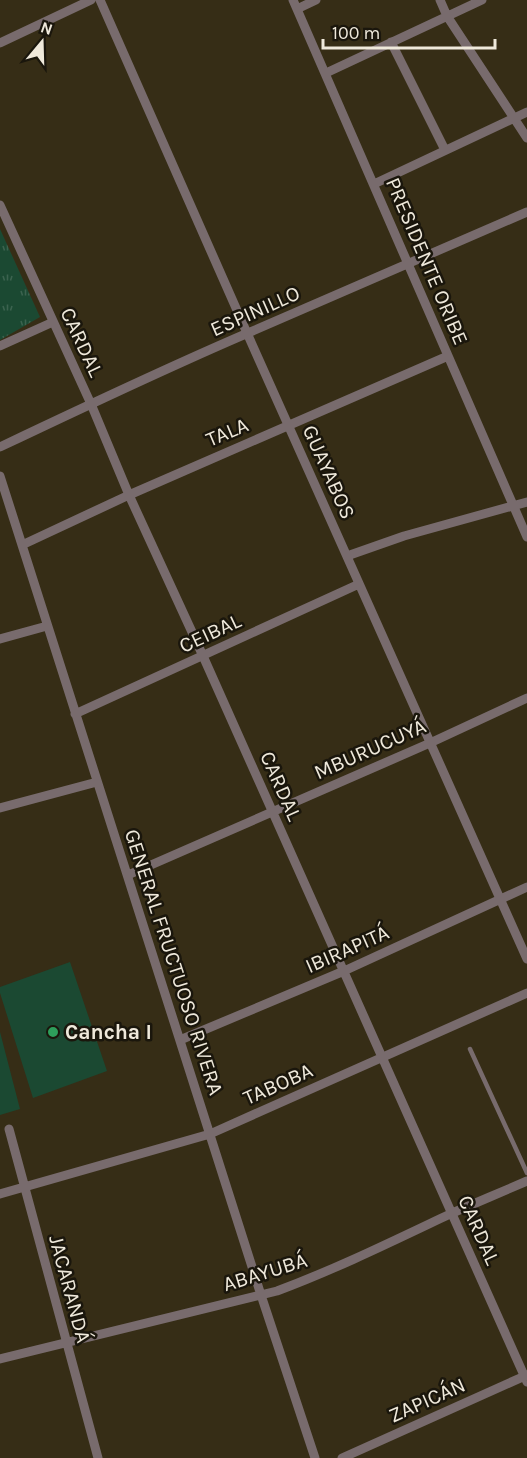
<svg xmlns="http://www.w3.org/2000/svg" width="527" height="1458" font-family="Karla,sans-serif">
<defs>
<pattern id="park-tufts" width="24" height="20" patternUnits="userSpaceOnUse" patternTransform="scale(1.5)"><rect width="24" height="20" fill="#1b4932"/><path d="M3 7l-1-3M5 7V3M7 7l1-3M15 17l-1-3M17 17v-4M19 17l1-3" fill="none" stroke="#3c634f"/></pattern>
</defs>
<rect width="100%" height="100%" fill="#362d16"/>
<path fill="#1b4932" d="M 70,962 L 107,1071 L 33,1098 L 0,993 L 0,987 Z
M 0,1032 L 20,1109 L 0,1115 Z"/>
<path fill="url(#park-tufts)" d="M 0,229 L 40,317 L 0,340 Z"/>
<g fill="none" stroke-linecap="round" stroke-linejoin="round">
<path stroke="#786b6d" stroke-width="4.5" d="M 470,1049 L 527,1173"/>
<path stroke="#786b6d" stroke-width="9" d="M 100,0 L 247,333 L 527,959
M 293,0 L 527,537
M 440,0 L 447,16 L 527,138
M 297,9 L 316,0
M 391,42 L 445,150
M 0,43 L 91,0
M 326,73 L 482,0
M 374,184 L 527,112
M 0,205 L 91,404 L 129,495 L 203,656 L 527,1382
M 0,346 L 53,322
M 0,447 C 82,408 164,369 248,333 C 341,293 434,253 527,212
M 0,476 L 261,1295 L 315,1458
M 22,545 L 129,495 L 448,356
M 347,556 L 404,536 L 527,502
M 0,639 L 47,626
M 75,714 L 359,584
M 0,808 L 97,782
M 128,875 L 430,743 L 527,698
M 180,1040 L 344,971 L 527,887
M 9,1129 L 98,1458
M 0,1194 L 210,1134 L 527,993
M 0,1359 L 277,1291 C 336,1269 393,1241 450,1214 C 476,1203 501,1192 527,1181
M 342,1458 L 527,1375"/>
</g>
<circle fill="#2e9e5b" stroke="#1a160c" stroke-width="2" cx="53" cy="1032" r="6"/>
<g text-anchor="middle" stroke-width="5" stroke-linejoin="round" paint-order="stroke">
<g font-size="21" fill="#efe9db" stroke="#1a160c">
<text transform="translate(427 261) rotate(67)" y="7">PRESIDENTE ORIBE</text>
<text transform="translate(255 311) rotate(-24)" y="7">ESPINILLO</text>
<text transform="translate(82 342) rotate(65)" y="7">CARDAL</text>
<text transform="translate(227 432) rotate(-23)" y="7">TALA</text>
<text transform="translate(329 472) rotate(66)" y="7">GUAYABOS</text>
<text transform="translate(210 633) rotate(-25)" y="7">CEIBAL</text>
<text transform="translate(370 749) rotate(-24)" y="7">MBURUCUYÁ</text>
<text transform="translate(281 786) rotate(66)" y="7">CARDAL</text>
<text transform="translate(347 949) rotate(-24)" y="7">IBIRAPITÁ</text>
<text transform="translate(174 962) rotate(72)" y="7">GENERAL FRUCTUOSO RIVERA</text>
<text transform="translate(278 1084) rotate(-24)" y="7">TABOBA</text>
<text transform="translate(479 1230) rotate(66)" y="7">CARDAL</text>
<text transform="translate(265 1272) rotate(-17)" y="7">ABAYUBÁ</text>
<text transform="translate(70 1289) rotate(75)" y="7">JACARANDÁ</text>
<text transform="translate(427 1400) rotate(-24)" y="7">ZAPICÁN</text>
</g>
<g font-size="21" font-weight="bold" fill="#efe9db" stroke="#1a160c" text-anchor="start">
<text x="65" y="1039">Cancha I</text>
</g>
</g>
<g transform="translate(42 42) rotate(19)" stroke="#1a160c" stroke-width="4.5" paint-order="stroke">
<path d="M0-4.5L10 22L0 15L-10 22Z" fill="#efe9db"/>
<text y="-9" font-size="16" font-weight="bold" text-anchor="middle" fill="#efe9db">N</text>
</g>
<path d="M323 39v9h172v-9" fill="none" stroke="#efe9db" stroke-width="3"/>
<text x="332" y="39" font-size="18" fill="#efe9db" stroke="#1a160c" stroke-width="4.5" paint-order="stroke">100 m</text>
</svg>
